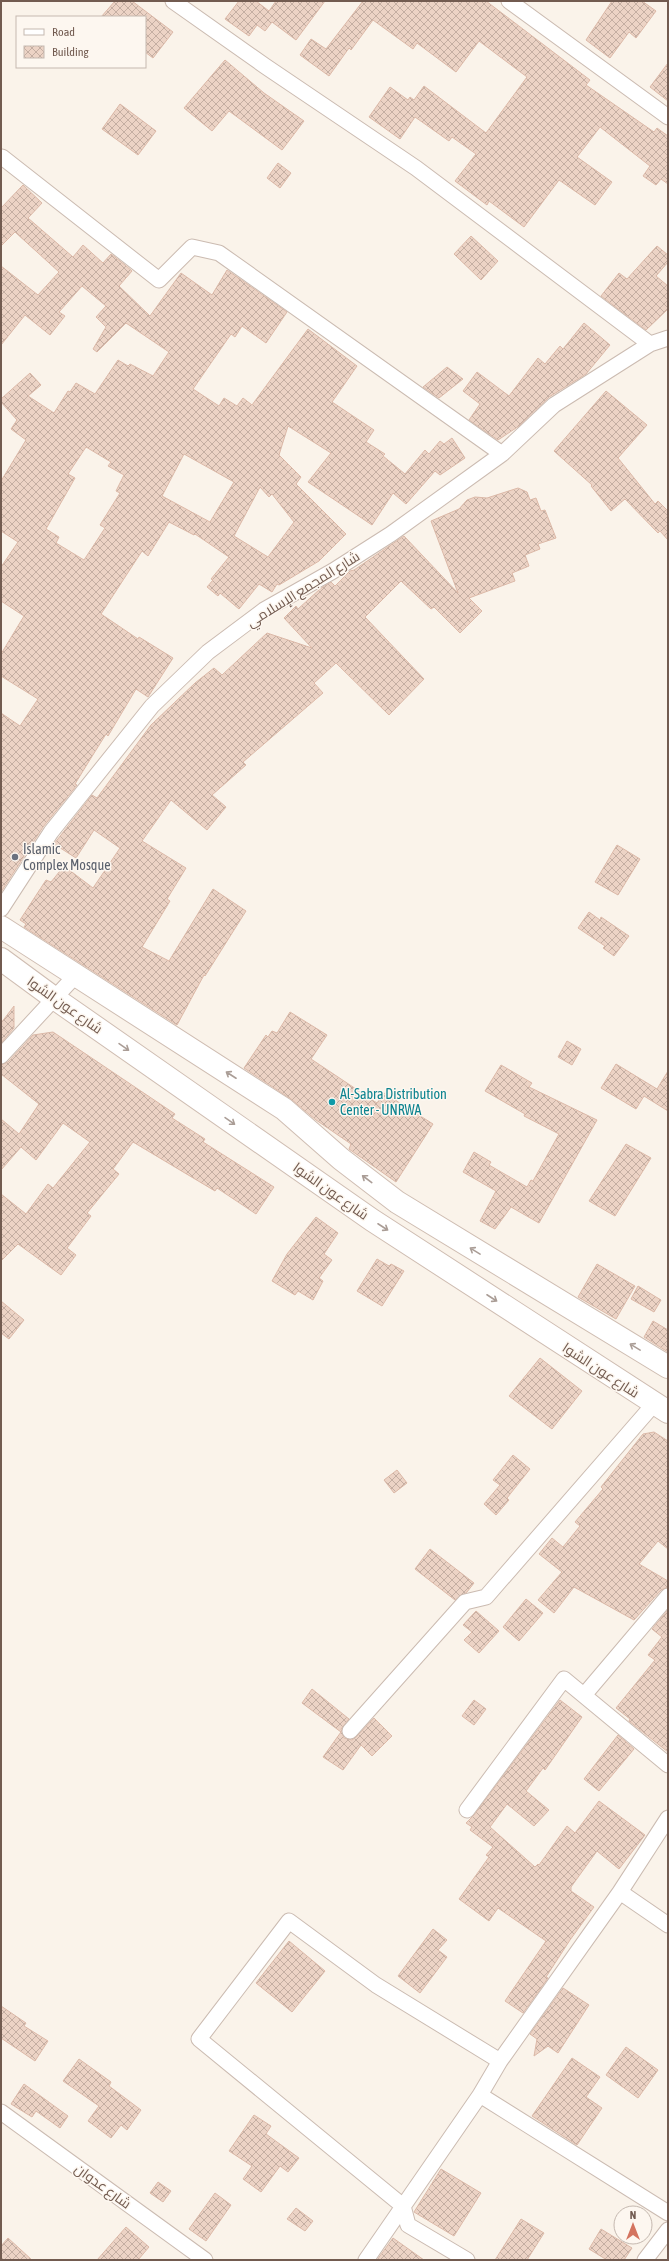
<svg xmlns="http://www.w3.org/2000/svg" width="669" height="2261" font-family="'Asap Condensed',Cairo,sans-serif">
<defs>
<pattern id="building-cross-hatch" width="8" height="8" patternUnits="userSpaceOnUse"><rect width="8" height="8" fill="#ecd3c5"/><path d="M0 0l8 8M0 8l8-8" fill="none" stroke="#c4aea2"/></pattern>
</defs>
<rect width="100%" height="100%" fill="#faf3ea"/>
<path fill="url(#building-cross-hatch)" stroke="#dcb9a8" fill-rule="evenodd" d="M 115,1 L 132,1 L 173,32 L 153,58 L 145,52 L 145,17 L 101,17 Z
M 239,1 L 256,1 L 269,11 L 276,1 L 325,1 L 296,40 L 272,22 L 265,31 L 257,25 L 249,36 L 225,19 Z
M 363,1 L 486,1 L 590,80 L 586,85 L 654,132 L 657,128 L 668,136 L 668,184 L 661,179 L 656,185 L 643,176 L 650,166 L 600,127 L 577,157 L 612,182 L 595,205 L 559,180 L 524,227 L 489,201 L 487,205 L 455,181 L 476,154 L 452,137 L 449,141 L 415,117 L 400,139 L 369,117 L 390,87 L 408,100 L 410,97 L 414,100 L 424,86 L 486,133 L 527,77 L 479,41 L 456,72 L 417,43 L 413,49 L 373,20 L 351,50 L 349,48 L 329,76 L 300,55 L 311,39 L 326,49 Z
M 612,1 L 642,1 L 656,11 L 636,38 L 629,32 L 610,58 L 586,40 Z
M 225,60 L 264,93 L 304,121 L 282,150 L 229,111 L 212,131 L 184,108 Z
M 668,63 L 668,101 L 650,87 Z
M 120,104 L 156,131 L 138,155 L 102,129 Z
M 278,163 L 291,173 L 280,188 L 267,178 Z
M 23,185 L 42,203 L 28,218 L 73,257 L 83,245 L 103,263 L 111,254 L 125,265 L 132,271 L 119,286 L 150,316 L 181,273 L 212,295 L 227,270 L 287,312 L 266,343 L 242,326 L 235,337 L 231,334 L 193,389 L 219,406 L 224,398 L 237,406 L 243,398 L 252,405 L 308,329 L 357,366 L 332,402 L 374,430 L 366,442 L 385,454 L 383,456 L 405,474 L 425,450 L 429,454 L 440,441 L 444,444 L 452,438 L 465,458 L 440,475 L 435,471 L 406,504 L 393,493 L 372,525 L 308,482 L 331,453 L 288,426 L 279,455 L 301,477 L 296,484 L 346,534 L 319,561 L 279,585 L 277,584 L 272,592 L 259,584 L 239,609 L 220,593 L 218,596 L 207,587 L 213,580 L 211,579 L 229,557 L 195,534 L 194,535 L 169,522 L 148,556 L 142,551 L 101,614 L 138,639 L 139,637 L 173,658 L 148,697 L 136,689 L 108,736 L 106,734 L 91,758 L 75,784 L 77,785 L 43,827 L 1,892 L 1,713 L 20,726 L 38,699 L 1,676 L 1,654 L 24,616 L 1,601 L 1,567 L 18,542 L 1,531 L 1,481 L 26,440 L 11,429 L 17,420 L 1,402 L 1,399 L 30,373 L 41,385 L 28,396 L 54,413 L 68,391 L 70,392 L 76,383 L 95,394 L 118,360 L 128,366 L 130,364 L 153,376 L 169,352 L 126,323 L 97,352 L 93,349 L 106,327 L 96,317 L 106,306 L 82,286 L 59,312 L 65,316 L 50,335 L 25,315 L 1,345 L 1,266 L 38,295 L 59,272 L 15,232 L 1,246 L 1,208 ZM 86,447 L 111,462 L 108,466 L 124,475 L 116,491 L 120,493 L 100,525 L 105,528 L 84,560 L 56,543 L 59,537 L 46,529 L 75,478 L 68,474 ZM 184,454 L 234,482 L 210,522 L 162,496 ZM 260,487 L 269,497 L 272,494 L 294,522 L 268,557 L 234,536 Z
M 471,236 L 498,261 L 481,280 L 454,254 Z
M 657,246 L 668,255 L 668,262 L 656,276 L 668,286 L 668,309 L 646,330 L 601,296 L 619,273 L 627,279 Z
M 584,323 L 610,345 L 586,374 L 549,397 L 519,426 L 498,440 L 469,420 L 480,404 L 463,391 L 477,372 L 509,396 L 538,358 L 545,364 L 560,346 L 563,349 Z
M 447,367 L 463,379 L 439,398 L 423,387 Z
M 606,391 L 647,425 L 618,458 L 655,504 L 658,501 L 668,511 L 668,540 L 660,531 L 658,533 L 625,499 L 611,511 L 591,486 L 592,485 L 554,451 Z
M 518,488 L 527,492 L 530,500 L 536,498 L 541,511 L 545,510 L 556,538 L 538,544 L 540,549 L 525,555 L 529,566 L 512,573 L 515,581 L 469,598 L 482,611 L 460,633 L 434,607 L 431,609 L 401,581 L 365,617 L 424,679 L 389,715 L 336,663 L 314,683 L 323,693 L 243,762 L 246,765 L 212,795 L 226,807 L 207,830 L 171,800 L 142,841 L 186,868 L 167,899 L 170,901 L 142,947 L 169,961 L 213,889 L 246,911 L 205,976 L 204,975 L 177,1025 L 24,927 L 26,924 L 20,920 L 46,880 L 51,882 L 64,866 L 93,888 L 120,848 L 94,830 L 76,858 L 54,844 L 92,795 L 97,798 L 151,725 L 195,683 L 214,668 L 222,675 L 267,633 L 312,648 L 284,618 L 296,606 L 298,609 L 320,589 L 331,582 L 335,586 L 350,571 L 354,570 L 404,536 L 458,593 L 431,521 L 459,509 L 467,500 L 475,497 L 487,498 Z
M 617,845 L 640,859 L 618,895 L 595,882 Z
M 589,912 L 600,920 L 601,917 L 629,936 L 614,956 L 603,948 L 605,946 L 578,928 Z
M 14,1006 L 14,1028 L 1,1043 L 1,1023 Z
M 290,1012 L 327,1035 L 311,1059 L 377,1103 L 384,1093 L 433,1124 L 396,1182 L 349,1149 L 351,1144 L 316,1120 L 291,1099 L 244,1068 L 266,1035 L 268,1037 L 272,1031 L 277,1033 Z
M 53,1032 L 175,1114 L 172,1118 L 205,1139 L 203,1142 L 274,1187 L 256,1214 L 217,1188 L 215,1191 L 133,1142 L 113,1169 L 119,1174 L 87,1213 L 91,1216 L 67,1248 L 76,1255 L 61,1275 L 18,1244 L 1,1261 L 1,1194 L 26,1214 L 48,1184 L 53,1188 L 90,1142 L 63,1123 L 36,1160 L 21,1147 L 1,1170 L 1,1119 L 19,1134 L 39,1104 L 1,1074 L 1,1065 L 8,1062 L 33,1035 Z
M 567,1041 L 581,1049 L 572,1065 L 558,1057 Z
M 616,1064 L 657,1089 L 668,1071 L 668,1111 L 644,1096 L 636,1109 L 601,1088 Z
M 501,1065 L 532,1083 L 529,1087 L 597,1120 L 539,1223 L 511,1207 L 495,1229 L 480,1221 L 496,1191 L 463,1172 L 474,1152 L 491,1162 L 489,1165 L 527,1187 L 531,1180 L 533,1181 L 559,1134 L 524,1116 L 525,1114 L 485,1091 Z
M 626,1144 L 651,1158 L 615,1216 L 589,1201 Z
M 316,1217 L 338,1233 L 324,1254 L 332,1260 L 319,1278 L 323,1281 L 313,1300 L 298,1291 L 295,1295 L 272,1281 L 287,1254 Z
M 377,1259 L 389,1266 L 391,1264 L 404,1271 L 382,1306 L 357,1291 Z
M 597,1264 L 635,1286 L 616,1319 L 578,1297 Z
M 638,1286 L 661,1300 L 654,1312 L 631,1299 Z
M 1,1301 L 24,1320 L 9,1339 L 1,1333 Z
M 653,1321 L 668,1330 L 668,1352 L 644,1337 Z
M 540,1358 L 582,1391 L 552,1429 L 509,1396 Z
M 654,1432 L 668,1441 L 668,1549 L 658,1541 L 639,1564 L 668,1581 L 668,1587 L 661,1590 L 634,1620 L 574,1587 L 554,1613 L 538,1600 L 562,1572 L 539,1554 L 552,1538 L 563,1547 L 580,1526 L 575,1522 L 603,1489 L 601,1487 L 643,1434 Z
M 513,1455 L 530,1469 L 507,1498 L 509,1500 L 496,1515 L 484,1504 L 500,1485 L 493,1480 Z
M 397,1470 L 407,1483 L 394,1493 L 384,1480 Z
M 430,1549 L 474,1583 L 467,1592 L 455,1600 L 415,1569 Z
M 526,1599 L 543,1613 L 519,1641 L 503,1627 Z
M 668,1610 L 668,1752 L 629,1721 L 630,1719 L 616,1708 L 655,1660 L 648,1655 L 662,1637 L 652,1629 Z
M 476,1611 L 499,1631 L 479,1653 L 464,1640 L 472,1632 L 463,1625 Z
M 312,1689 L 349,1719 L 341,1729 L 344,1738 L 352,1740 L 356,1737 L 374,1718 L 392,1736 L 372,1756 L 361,1745 L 343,1770 L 323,1757 L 341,1732 L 302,1703 Z
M 474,1700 L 486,1709 L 474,1725 L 462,1716 Z
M 560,1700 L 582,1717 L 545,1770 L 543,1768 L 526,1791 L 549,1810 L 534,1826 L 507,1804 L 490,1827 L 535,1867 L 538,1864 L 539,1865 L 567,1826 L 575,1833 L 599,1801 L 645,1835 L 619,1869 L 597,1851 L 571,1887 L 571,1891 L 594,1907 L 570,1940 L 546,1977 L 548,1978 L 523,2013 L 505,2001 L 546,1941 L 498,1908 L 489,1921 L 459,1899 L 489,1857 L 486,1855 L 493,1847 L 470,1830 L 472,1827 L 466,1823 L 474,1815 Z
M 618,1735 L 634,1749 L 599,1791 L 584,1779 Z
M 433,1929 L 447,1940 L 438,1950 L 447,1957 L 420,1993 L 398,1976 Z
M 289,1941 L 325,1971 L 292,2012 L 256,1983 Z
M 563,1988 L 589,2005 L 558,2053 L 548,2046 L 534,2056 L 537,2039 L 530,2034 Z
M 1,2006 L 26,2023 L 24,2026 L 48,2041 L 35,2061 L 1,2038 Z
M 626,2047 L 658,2070 L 638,2098 L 606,2075 Z
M 572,2058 L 600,2077 L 586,2097 L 602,2108 L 577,2145 L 532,2116 Z
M 79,2059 L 111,2082 L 109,2086 L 141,2110 L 127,2130 L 121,2125 L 111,2138 L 88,2121 L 99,2106 L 63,2081 Z
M 24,2084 L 68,2116 L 60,2128 L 36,2111 L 32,2117 L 11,2104 Z
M 254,2115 L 271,2126 L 266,2134 L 299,2158 L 288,2172 L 280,2166 L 261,2192 L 243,2179 L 252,2166 L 229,2151 Z
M 441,2169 L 481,2193 L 454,2236 L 414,2212 Z
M 158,2182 L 171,2191 L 163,2202 L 150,2193 Z
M 215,2193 L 231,2205 L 206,2241 L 189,2229 Z
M 296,2208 L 313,2221 L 305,2231 L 287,2219 Z
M 521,2219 L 544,2233 L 527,2260 L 495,2260 Z
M 126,2227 L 149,2247 L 138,2260 L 97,2260 Z
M 601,2229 L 632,2248 L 624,2260 L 607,2260 L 589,2249 Z
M 8,2238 L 32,2260 L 1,2260 L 1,2246 Z
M 393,2238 L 424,2260 L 377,2260 Z"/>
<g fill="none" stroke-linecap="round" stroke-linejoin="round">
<defs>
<path id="minor" d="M 173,1 L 265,66 L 416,168 L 650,344
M 509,1 L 668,117
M 2,157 L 159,280 L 192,247 L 219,253 L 502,454
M 1,909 L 51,832 L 152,706 L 208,652 L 264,610 L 333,571 L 391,534 L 502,454 L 554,405 L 650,344 L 668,338
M 1,1056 L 76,975
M 585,1694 L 668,1596
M 350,1731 L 465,1602 L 486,1597 L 654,1404
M 467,1810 L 564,1679 L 668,1765
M 620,1892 L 668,1925
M 480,2095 L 668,2213
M 1,2112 L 205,2260
M 366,2260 L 480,2095 L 500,2061 L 620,1892 L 668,1818
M 467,2260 L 408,2225 L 403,2206 L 199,2039 L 289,1921 L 376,1985 L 500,2061
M 645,2260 L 668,2230"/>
<path id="secondary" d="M 1,927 L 284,1109 L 341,1159 L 397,1202 L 668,1367
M 1,959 L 54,998 L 372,1220 L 668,1412"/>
</defs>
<use href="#minor" stroke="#cbbbb1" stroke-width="17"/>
<use href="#secondary" stroke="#cfbdb2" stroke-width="24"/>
<use href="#minor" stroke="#fff" stroke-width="15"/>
<use href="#secondary" stroke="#fff" stroke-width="22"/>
</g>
<defs><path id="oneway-shaft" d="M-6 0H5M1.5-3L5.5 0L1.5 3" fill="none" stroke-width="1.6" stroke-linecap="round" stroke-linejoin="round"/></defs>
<g stroke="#aa9d96">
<use href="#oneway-shaft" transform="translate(124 1047) rotate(35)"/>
<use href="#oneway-shaft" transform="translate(231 1075) rotate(-147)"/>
<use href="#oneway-shaft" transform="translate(230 1121) rotate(35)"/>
<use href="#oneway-shaft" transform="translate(367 1179) rotate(-143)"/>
<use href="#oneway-shaft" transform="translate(383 1227) rotate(33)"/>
<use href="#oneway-shaft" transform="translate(475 1251) rotate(-148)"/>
<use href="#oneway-shaft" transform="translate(492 1298) rotate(33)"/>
<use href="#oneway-shaft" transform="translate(635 1347) rotate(-149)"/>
</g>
<circle fill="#6b7280" stroke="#fdf7f0" stroke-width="1.5" cx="15" cy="857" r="4"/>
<circle fill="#0f9aa8" stroke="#fdf7f0" stroke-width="1.5" cx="332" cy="1102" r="4"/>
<g text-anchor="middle" stroke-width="3" stroke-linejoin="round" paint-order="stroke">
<g font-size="14" fill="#725b50" stroke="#fdf7f0">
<text transform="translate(303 589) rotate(-32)" y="5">شارع المجمع الإسلامي</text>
<text transform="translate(65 1005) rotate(35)" y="5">شارع عون الشوا</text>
<text transform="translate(331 1191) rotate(35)" y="5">شارع عون الشوا</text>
<text transform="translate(601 1370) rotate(33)" y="5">شارع عون الشوا</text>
<text transform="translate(103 2186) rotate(36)" y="5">شارع عدوان</text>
</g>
<g font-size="14" fill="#5b616d" stroke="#fdf7f0" text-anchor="start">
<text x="23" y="854">Islamic<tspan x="23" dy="16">Complex Mosque</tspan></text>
</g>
<g font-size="14" fill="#0d838f" stroke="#fdf7f0" text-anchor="start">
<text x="340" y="1099">Al-Sabra Distribution<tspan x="340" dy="16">Center - UNRWA</tspan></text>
</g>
</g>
<rect width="669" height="2261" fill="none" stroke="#725b50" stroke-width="4"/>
<rect x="16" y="16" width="130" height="52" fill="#fdf7f0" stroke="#c5b9b0"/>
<rect x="24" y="29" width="20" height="6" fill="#ffffff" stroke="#c5b9b0"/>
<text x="52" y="36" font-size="12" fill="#725b50">Road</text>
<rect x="24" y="46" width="20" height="12" fill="url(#building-cross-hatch)" stroke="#c5b9b0"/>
<text x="52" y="56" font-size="12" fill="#725b50">Building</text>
<g transform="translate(633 2225)"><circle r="19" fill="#fdf7f0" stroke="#c5b9b0"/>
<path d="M0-3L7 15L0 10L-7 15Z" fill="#d4745f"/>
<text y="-6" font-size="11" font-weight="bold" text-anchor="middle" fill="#725b50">N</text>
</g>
</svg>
